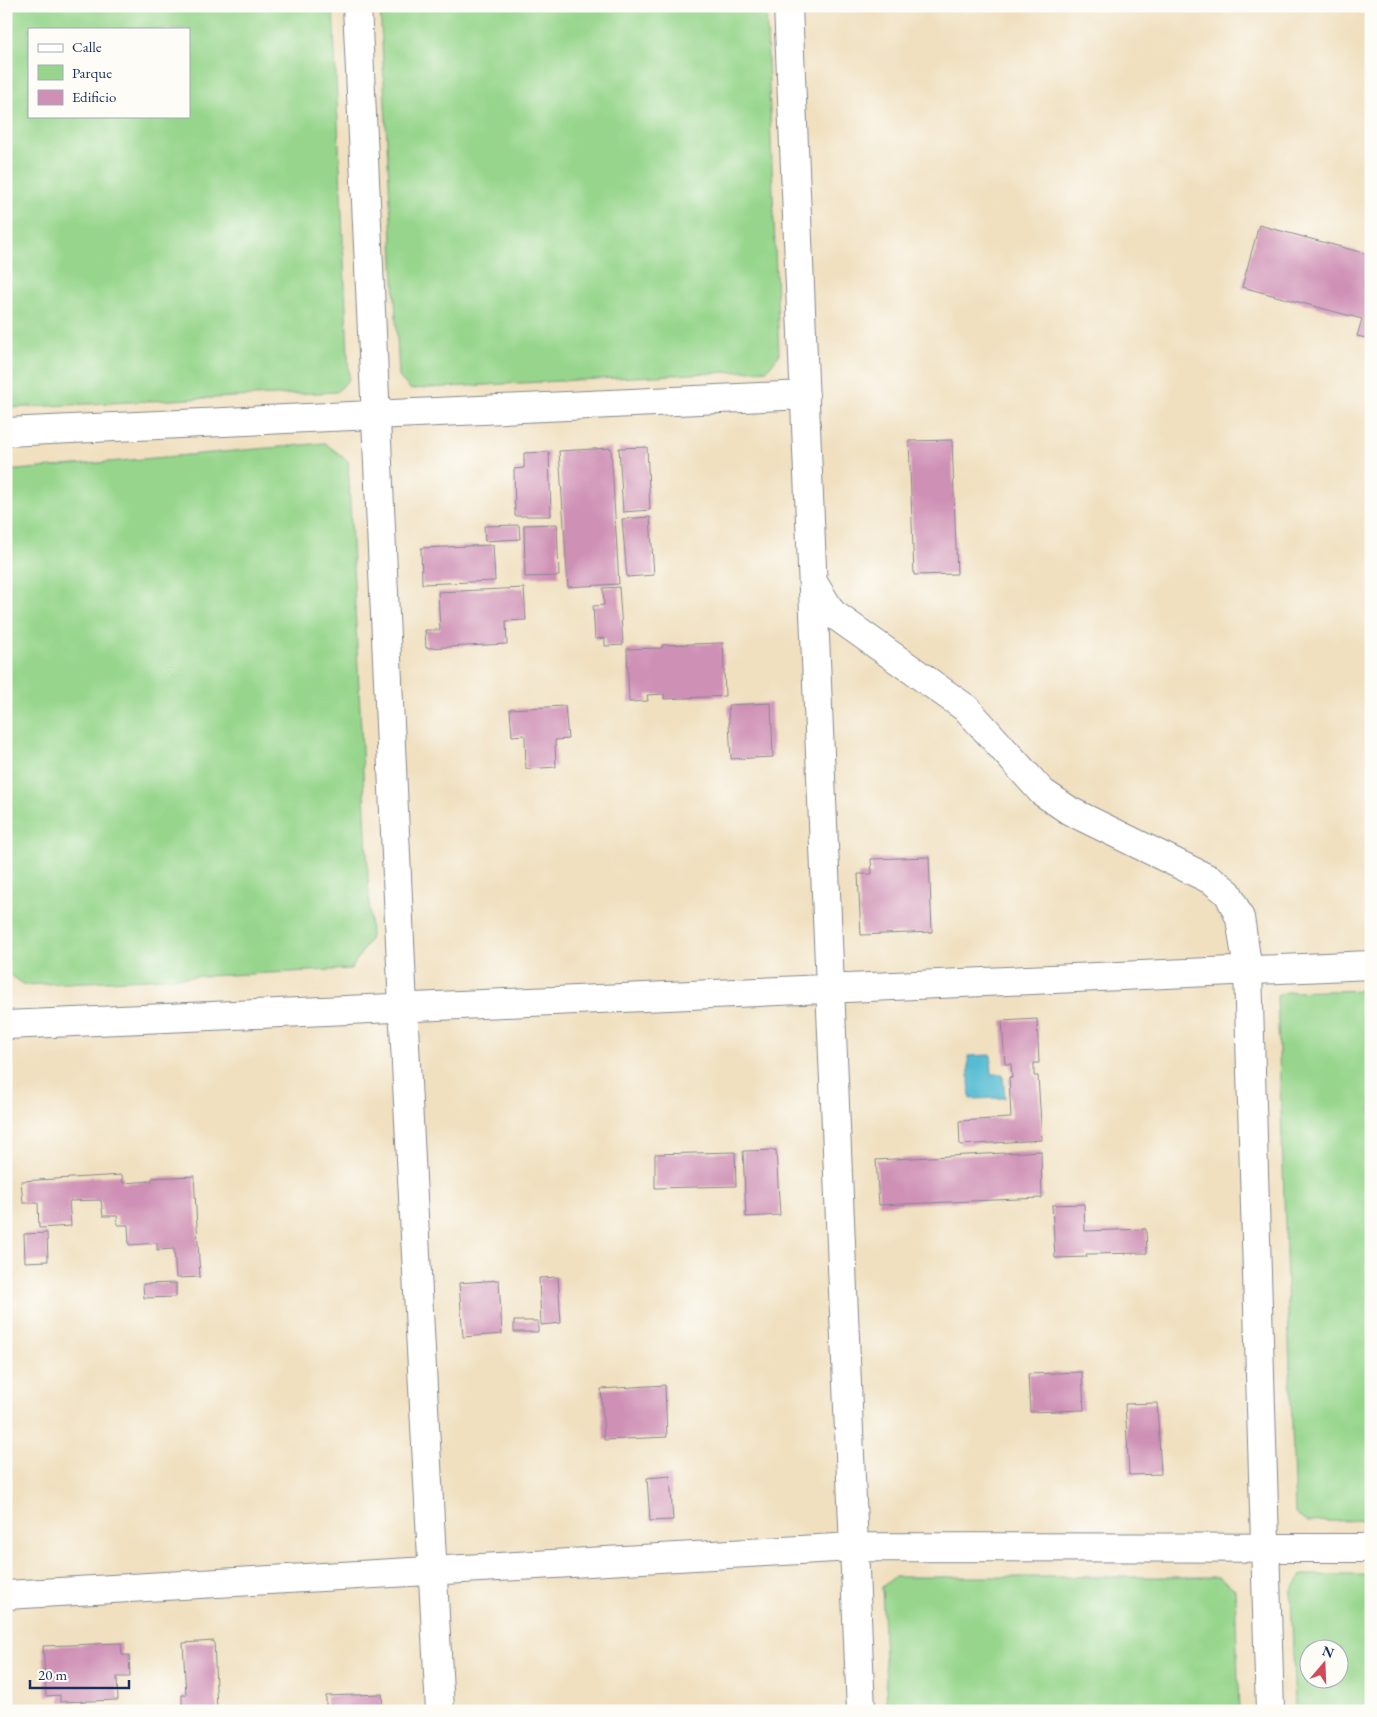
<svg xmlns="http://www.w3.org/2000/svg" width="1377" height="1717" font-family="'EB Garamond',serif">
<rect width="100%" height="100%" fill="#fdfcf7"/>
<filter id="ink" filterUnits="userSpaceOnUse"><feTurbulence type="fractalNoise" baseFrequency=".02" numOctaves="2"/><feDisplacementMap in="SourceGraphic" scale="10" xChannelSelector="R" yChannelSelector="G"/><feConvolveMatrix kernelMatrix="1 2 1 2 8 2 1 2 1" color-interpolation-filters="sRGB"/></filter>
<filter id="wash" filterUnits="userSpaceOnUse"><feTurbulence type="fractalNoise" baseFrequency=".0096" numOctaves="4" result="noise"/><feDisplacementMap in="SourceGraphic" scale="20" xChannelSelector="R" yChannelSelector="G"/><feGaussianBlur stdDeviation="1.12" result="paint"/><feColorMatrix in="noise" values="0 0 0 0 0 0 0 0 0 0 0 0 0 0 0 0 0 1.4 0 .05"/><feComposite in="paint" operator="in"/></filter>
<g filter="url(#wash)">
<rect width="100%" height="100%" fill="#f0e0c0"/>
<path fill="#96d58b" stroke="#588274" fill-rule="evenodd" d="M 6,6 L 333,6 L 349,379 L 337,392 L 6,408 ZM 29,29 L 189,29 L 189,116 L 29,116 Z
M 380,6 L 766,6 L 779,355 L 767,370 L 410,389 L 399,377 Z
M 325,443 L 348,461 L 371,937 L 351,969 L 25,985 L 6,972 L 6,471 Z
M 1371,990 L 1371,1520 L 1306,1522 L 1295,1513 L 1277,996 L 1286,992 Z
M 1302,1575 L 1371,1575 L 1371,1711 L 1295,1711 L 1291,1591 ZM 1310,1650 L 1340,1650 L 1340,1680 L 1310,1680 Z
M 894,1577 L 1219,1577 L 1235,1589 L 1239,1711 L 887,1711 L 882,1587 Z"/>
<path fill="#54bcd2" stroke="#387698" d="M 991,1055 L 992,1074 L 1003,1074 L 1005,1098 L 970,1099 L 968,1056 Z"/>
<g id="blocks">
<path fill="#cf90b5" d="M 1259,225 L 1371,255 L 1371,339 L 1357,336 L 1362,319 L 1242,287 Z
M 952,440 L 957,574 L 914,575 L 909,441 Z
M 647,447 L 650,510 L 623,512 L 619,448 Z
M 611,448 L 619,584 L 568,587 L 559,451 Z
M 549,452 L 551,516 L 515,516 L 514,469 L 524,468 L 524,453 Z
M 650,517 L 654,575 L 627,577 L 622,519 Z
M 557,524 L 559,576 L 525,577 L 524,525 Z
M 519,525 L 520,539 L 485,541 L 484,526 Z
M 493,545 L 495,581 L 422,584 L 421,548 Z
M 619,587 L 623,645 L 605,646 L 605,638 L 595,639 L 593,606 L 604,605 L 603,588 Z
M 524,588 L 526,620 L 506,621 L 507,644 L 426,648 L 425,630 L 440,630 L 438,592 Z
M 723,643 L 725,696 L 664,699 L 664,694 L 647,695 L 648,701 L 629,702 L 627,649 L 662,648 L 662,645 Z
M 771,703 L 773,757 L 731,759 L 728,705 Z
M 565,706 L 568,739 L 555,740 L 556,767 L 526,769 L 525,735 L 512,736 L 510,709 Z
M 929,857 L 932,932 L 861,935 L 858,874 L 872,874 L 871,859 Z
M 1037,1019 L 1039,1063 L 1034,1063 L 1034,1076 L 1038,1076 L 1042,1140 L 960,1145 L 959,1121 L 1011,1118 L 1009,1077 L 1012,1078 L 1011,1064 L 1005,1064 L 1002,1021 Z
M 776,1150 L 780,1215 L 746,1217 L 743,1151 Z
M 1041,1151 L 1042,1198 L 879,1205 L 876,1160 Z
M 735,1152 L 736,1186 L 655,1188 L 655,1154 Z
M 122,1175 L 123,1183 L 152,1181 L 152,1178 L 194,1176 L 200,1277 L 176,1278 L 174,1249 L 157,1250 L 157,1243 L 129,1245 L 128,1225 L 118,1225 L 117,1216 L 103,1216 L 101,1200 L 69,1201 L 71,1226 L 39,1228 L 38,1203 L 23,1203 L 21,1181 Z
M 1084,1204 L 1085,1231 L 1146,1229 L 1147,1253 L 1086,1254 L 1087,1257 L 1055,1258 L 1052,1205 Z
M 47,1233 L 48,1261 L 25,1262 L 24,1234 Z
M 558,1277 L 561,1323 L 541,1325 L 539,1278 Z
M 499,1280 L 502,1334 L 463,1337 L 459,1283 Z
M 176,1283 L 176,1297 L 144,1298 L 143,1284 Z
M 514,1321 L 538,1321 L 538,1332 L 514,1332 Z
M 1082,1372 L 1084,1410 L 1030,1412 L 1028,1374 Z
M 665,1385 L 667,1437 L 604,1440 L 601,1389 Z
M 1157,1403 L 1161,1474 L 1129,1475 L 1125,1404 Z
M 670,1476 L 673,1520 L 650,1521 L 647,1478 Z
M 214,1641 L 217,1711 L 182,1711 L 182,1695 L 186,1695 L 183,1643 Z
M 121,1643 L 122,1655 L 129,1655 L 130,1677 L 117,1677 L 118,1700 L 60,1702 L 60,1695 L 46,1696 L 43,1646 Z
M 382,1694 L 383,1711 L 326,1711 L 326,1696 Z
M 535,1707 L 535,1711 L 500,1711 L 500,1709 Z"/>
</g>
</g>
<g filter="url(#ink)">
<use href="#blocks" fill-opacity="0" stroke="#86888f" stroke-width="1"/>
<g fill="none" stroke-linecap="round" stroke-linejoin="round">
<defs>
<path id="minor" d="M 357,6 L 403,1007 L 440,1711
M 788,6 L 861,1711
M 6,432 L 805,395
M 813,582 L 832,613 L 967,709 L 1042,792 L 1070,811 L 1213,881 L 1228,893 L 1240,918 L 1248,970 L 1270,1711
M 6,1025 L 1371,965
M 6,1595 L 853,1547 L 1371,1548"/>
</defs>
<use href="#minor" stroke="#86888f" stroke-width="30"/>
<use href="#minor" stroke="#fff" stroke-width="28"/>
</g>
</g>
<rect width="1377" height="1717" fill="none" stroke="#fdfcf7" stroke-width="25"/>
<rect x="28" y="28" width="162" height="90" fill="#fdfcf7" stroke="#a3aaba"/>
<rect x="38" y="44" width="25" height="8" fill="#ffffff" stroke="#a3aaba"/>
<text x="72" y="52" font-size="15" fill="#1b2f5e">Calle</text>
<rect x="38" y="65" width="25" height="15" fill="#96d58b" stroke="#a3aaba"/>
<text x="72" y="78" font-size="15" fill="#1b2f5e">Parque</text>
<rect x="38" y="90" width="25" height="15" fill="#cf90b5" stroke="#a3aaba"/>
<text x="72" y="102" font-size="15" fill="#1b2f5e">Edificio</text>
<g transform="translate(1324 1664) rotate(19)"><circle r="24" fill="#fdfcf7" stroke="#a3aaba"/>
<path d="M0-4L9 19L0 12L-9 19Z" fill="#d1495b"/>
<text y="-8" font-size="14" font-weight="bold" text-anchor="middle" fill="#1b2f5e">N</text>
</g>
<path d="M30 1680v8h99v-8" fill="none" stroke="#1b2f5e" stroke-width="2.5"/>
<text x="38" y="1680" font-size="15" fill="#1b2f5e" stroke="#fdfcf7" stroke-width="4" paint-order="stroke">20 m</text>
</svg>
